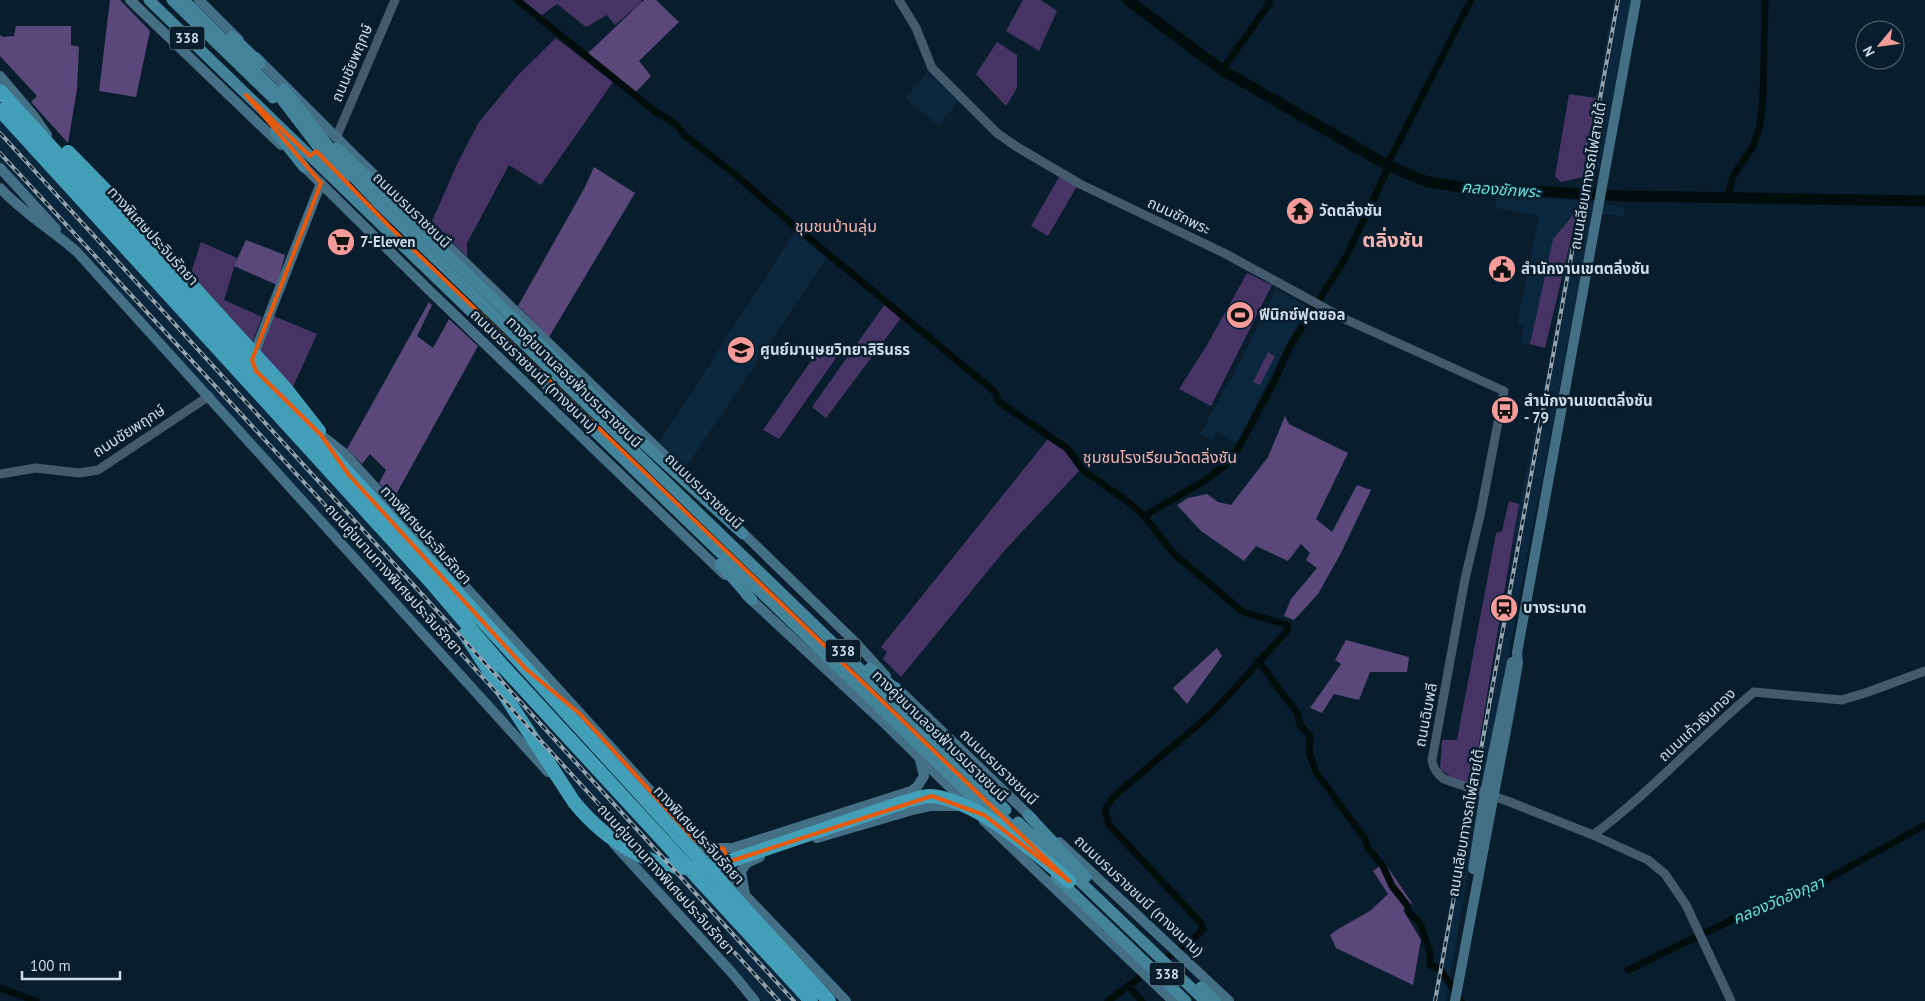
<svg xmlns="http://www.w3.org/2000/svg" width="1925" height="1001" font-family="'PT Sans','Noto Sans Thai',sans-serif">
<rect width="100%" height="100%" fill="#081e2f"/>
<path fill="#0b273d" d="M 1614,0 L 1631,0 L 1599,168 L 1583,166 Z
M 927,72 L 959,100 L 939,126 L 905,98 Z
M 0,105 L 258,382 L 821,1001 L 763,1001 L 185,366 L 0,166 Z
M 1497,193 L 1595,202 L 1624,208 L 1625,216 L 1593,213 L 1484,781 L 1446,1001 L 1432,1001 L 1511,568 L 1519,504 L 1543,394 L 1566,265 L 1577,214 L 1573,215 L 1553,239 L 1530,344 L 1521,343 L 1524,327 L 1517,323 L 1539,216 L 1495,208 Z
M 795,231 L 827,257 L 686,467 L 658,444 Z
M 1276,289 L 1306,306 L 1239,439 L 1236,443 L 1217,432 L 1212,441 L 1200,434 L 1235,372 Z"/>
<path fill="#463564" d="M 522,0 L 641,0 L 642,2 L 615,25 L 607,15 L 586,27 L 557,4 L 541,16 Z
M 1023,0 L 1041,0 L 1057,11 L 1039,51 L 1006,31 Z
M 556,38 L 613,82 L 541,185 L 509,165 L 467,243 L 467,257 L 432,221 L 458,162 L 479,122 L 517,76 Z
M 997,42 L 1017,55 L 1017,88 L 1006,106 L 976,74 Z
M 1569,94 L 1596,98 L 1583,177 L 1561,182 L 1555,176 Z
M 1059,177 L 1077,186 L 1048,236 L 1031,226 Z
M 1577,214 L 1545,348 L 1530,344 L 1553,239 L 1573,215 Z
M 201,242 L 237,258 L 224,300 L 262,317 L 248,354 L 186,288 Z
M 1247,273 L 1272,285 L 1211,406 L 1179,389 L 1207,345 Z
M 885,304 L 901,318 L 826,418 L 812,407 Z
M 274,316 L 317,334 L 292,389 L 259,352 Z
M 820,348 L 836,358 L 779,439 L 763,430 Z
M 1268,352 L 1275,356 L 1260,385 L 1253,382 Z
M 1048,439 L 1064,450 L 1079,471 L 1005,550 L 901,677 L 883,659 L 887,652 L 881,647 Z
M 1509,501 L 1519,504 L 1472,785 L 1454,779 L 1440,769 L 1442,740 L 1457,740 L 1496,533 L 1502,531 Z"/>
<path fill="#594879" d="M 110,0 L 120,0 L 150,31 L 136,97 L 99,91 Z
M 644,0 L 656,0 L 679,22 L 639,61 L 651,76 L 635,93 L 587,54 Z
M 16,26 L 71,26 L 71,45 L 79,47 L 77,89 L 68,143 L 31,102 L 37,96 L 0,56 L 0,35 L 3,37 L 14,36 Z
M 594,167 L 635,193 L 549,337 L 518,306 L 584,189 Z
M 246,240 L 285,255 L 277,285 L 234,266 Z
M 429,302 L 432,305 L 417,336 L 433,348 L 449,319 L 478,346 L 393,500 L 379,483 L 386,470 L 370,454 L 362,464 L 347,449 Z
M 1285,416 L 1289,424 L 1348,453 L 1316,519 L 1332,532 L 1357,485 L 1371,490 L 1341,553 L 1318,594 L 1294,620 L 1284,616 L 1291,599 L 1317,568 L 1306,560 L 1310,553 L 1301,544 L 1288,561 L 1256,546 L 1244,561 L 1201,531 L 1177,505 L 1188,498 L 1207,494 L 1218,502 L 1231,505 L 1268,457 Z
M 1346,640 L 1409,657 L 1407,672 L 1370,672 L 1359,700 L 1334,694 L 1322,713 L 1310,708 L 1341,664 L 1335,660 Z
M 1217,648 L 1222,656 L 1187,704 L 1173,688 Z
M 1385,863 L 1412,903 L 1403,910 L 1421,940 L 1413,985 L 1336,948 L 1330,935 L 1338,929 L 1370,911 L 1388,894 L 1373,871 Z"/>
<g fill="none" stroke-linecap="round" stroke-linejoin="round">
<path stroke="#000d0c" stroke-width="7" d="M 517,0 L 657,113 C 669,119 678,124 685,136 L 731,171 L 798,229 L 995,392 L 999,402 L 1068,449 L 1084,471 L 1127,501 L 1144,516
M 1222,70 L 1269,4 L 1269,0
M 1387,165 L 1471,0
M 1728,197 L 1733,176 L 1753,146 L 1760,126 L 1763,100 L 1765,0
M 1258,661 L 1298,714 L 1300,725 L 1310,736 L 1309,752 L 1316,772 L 1365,839 L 1368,848 L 1383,866 L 1392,886 L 1407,905 L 1410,914 L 1420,923 L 1430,953 L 1430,965 L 1440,969 L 1461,1001
M 1628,970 L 1771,901 L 1813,887 L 1925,825
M 0,988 L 36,1001
M 1108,1001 L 1128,986
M 1142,1001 L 1128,986 L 1198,935 L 1203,929 L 1201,923 L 1109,825 L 1105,810 L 1113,797 L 1212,713 L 1287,631 L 1288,625 L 1243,612 L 1173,553 L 1144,516 L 1206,480 L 1224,466 L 1238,449 L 1275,380 L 1289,348 L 1346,257 L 1389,166"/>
<path stroke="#000d0c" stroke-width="11" d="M 1128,0 L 1222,70 L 1389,166 L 1425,181 L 1459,187 L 1624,196 L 1925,201"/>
<path stroke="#445b6f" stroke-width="9" d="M 899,0 L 916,28 L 932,68 L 997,133 L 1017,147 L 1080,184 L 1224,253 L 1347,320 L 1504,391 L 1481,511 L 1465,579 L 1432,760 C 1433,769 1437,774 1444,779 L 1510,802 L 1593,835 L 1648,860 L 1665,874 L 1686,905 L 1731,1001
M 336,138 L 395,0
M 0,474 L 36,468 L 79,473 L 98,470 L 209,396
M 1593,835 C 1651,792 1699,738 1754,692 L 1842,700 L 1868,692 L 1925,671"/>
<path stroke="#446f85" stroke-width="10" d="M 130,0 L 281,145
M 199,0 L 239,40
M 256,57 L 357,158 L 679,469
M 0,76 L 34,116 L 47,135
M 299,162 L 431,292 L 725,575
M 0,168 L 56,229
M 0,188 C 23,213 52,230 77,252 L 548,772
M 252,359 L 321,183
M 316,431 L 345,454 L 745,895 L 846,1001
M 739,529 L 857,644 L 886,676
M 746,595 L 882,721 L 968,805
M 896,687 L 1033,819
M 984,821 L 1173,1001
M 817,838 L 916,809 L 931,806 L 958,806
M 700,842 L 715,848 L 733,848 L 911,791 L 917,787 L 924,776 L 920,760
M 1059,842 L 1229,1001
M 614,844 L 733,974 L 755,1001
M 1473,869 L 1485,793 L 1512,662
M 745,894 L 741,871 L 747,863 L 760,857
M 1455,1001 L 1510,709 L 1518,663 L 1517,653 L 1636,0"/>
<path stroke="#43849a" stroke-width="11" d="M 149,0 L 994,818
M 172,0 L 273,98
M 184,0 L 276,92 L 344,181
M 232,36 L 260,63
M 284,89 L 348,171 L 378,203 L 1006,810
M 275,131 L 304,167
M 337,148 L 633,434 L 743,534
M 720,564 L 752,600
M 870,668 L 900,692
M 992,807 L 1022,836
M 1028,815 L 1086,877
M 1018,822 L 1205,1001
M 1056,877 L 1186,1001
M 1201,987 L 1216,1001"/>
<path stroke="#439fb7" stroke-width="14" d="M 0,91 L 829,1001
M 0,110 L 430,581 L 499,662 L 811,1001
M 68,152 L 107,192 L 286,389 L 319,431
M 465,634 L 574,802 C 605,840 656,875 708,867 C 715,866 723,863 730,861 L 904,802 C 912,800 922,796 930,796 C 977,799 1034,852 1069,881"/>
<defs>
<path id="rail" d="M 0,133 L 794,1001
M 0,153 L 325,505 L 779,1001
M 1435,1001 L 1618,0"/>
</defs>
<use href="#rail" stroke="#93a3af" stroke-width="4"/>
<use href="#rail" stroke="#081e2f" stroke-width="2" stroke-dasharray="5.5" stroke-linecap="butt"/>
</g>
<path fill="none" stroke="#e8590c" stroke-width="4" stroke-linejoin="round" d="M 246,95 L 310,156 L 316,151 L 390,227 L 1069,881 L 984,815 L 932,796 L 728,862 L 724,849 L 694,839 L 580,714 L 526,669 L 349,475 L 321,435 L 256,371 L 252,360 L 321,183 Z"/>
<defs>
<symbol id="temple-disc" viewBox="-11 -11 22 22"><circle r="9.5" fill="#f59b99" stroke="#081e2f"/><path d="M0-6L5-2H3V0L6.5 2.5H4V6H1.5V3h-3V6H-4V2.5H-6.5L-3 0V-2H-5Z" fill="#111"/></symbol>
<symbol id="supermarket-disc" viewBox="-11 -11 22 22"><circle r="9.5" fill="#f59b99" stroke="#081e2f"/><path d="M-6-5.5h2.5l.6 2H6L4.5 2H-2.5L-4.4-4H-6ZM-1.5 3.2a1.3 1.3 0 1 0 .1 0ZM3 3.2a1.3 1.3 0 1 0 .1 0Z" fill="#111"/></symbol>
<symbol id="civic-disc" viewBox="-11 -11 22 22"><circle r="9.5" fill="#f59b99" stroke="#081e2f"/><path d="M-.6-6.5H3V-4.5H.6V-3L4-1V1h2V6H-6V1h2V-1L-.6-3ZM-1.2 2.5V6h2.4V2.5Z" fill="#111"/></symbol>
<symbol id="stadium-disc" viewBox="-11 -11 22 22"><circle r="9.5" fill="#f59b99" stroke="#081e2f"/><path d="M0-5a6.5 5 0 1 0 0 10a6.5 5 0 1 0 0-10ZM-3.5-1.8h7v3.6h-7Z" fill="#111"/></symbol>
<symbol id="university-disc" viewBox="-11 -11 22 22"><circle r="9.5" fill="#f59b99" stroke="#081e2f"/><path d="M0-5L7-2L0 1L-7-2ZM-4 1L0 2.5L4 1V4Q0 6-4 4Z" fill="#111"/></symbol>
<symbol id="bus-disc" viewBox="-11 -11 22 22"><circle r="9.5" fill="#f59b99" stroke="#081e2f"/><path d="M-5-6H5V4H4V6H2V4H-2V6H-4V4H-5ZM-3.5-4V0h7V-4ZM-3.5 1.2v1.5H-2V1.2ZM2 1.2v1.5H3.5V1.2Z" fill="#111"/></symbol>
<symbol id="station-disc" viewBox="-11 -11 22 22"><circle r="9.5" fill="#f59b99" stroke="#081e2f"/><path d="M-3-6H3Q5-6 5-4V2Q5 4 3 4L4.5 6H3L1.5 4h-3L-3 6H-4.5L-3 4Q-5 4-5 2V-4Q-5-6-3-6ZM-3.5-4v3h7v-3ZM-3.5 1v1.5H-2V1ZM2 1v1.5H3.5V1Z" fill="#111"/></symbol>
</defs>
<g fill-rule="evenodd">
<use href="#temple-disc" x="1284" y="195" width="32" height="32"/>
<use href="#supermarket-disc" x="325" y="226" width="32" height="32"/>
<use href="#civic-disc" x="1486" y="253" width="32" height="32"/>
<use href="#stadium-disc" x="1224" y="299" width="32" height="32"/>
<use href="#university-disc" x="725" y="334" width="32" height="32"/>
<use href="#bus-disc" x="1489" y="394" width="32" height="32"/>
<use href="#station-disc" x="1488" y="592" width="32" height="32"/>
</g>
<g text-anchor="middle" stroke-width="5" stroke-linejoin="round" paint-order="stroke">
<g fill="#081e2f" stroke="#93a2af" stroke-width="1">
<rect x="169.5" y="26.5" width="35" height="23" rx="4"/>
<rect x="825.5" y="639.5" width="35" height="23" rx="4"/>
<rect x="1149.5" y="962.5" width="35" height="23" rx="4"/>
</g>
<g font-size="14" font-weight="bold" fill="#cedbe6">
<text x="187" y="43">338</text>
<text x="843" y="656">338</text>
<text x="1167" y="979">338</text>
</g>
<g font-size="15" fill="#cedbe6" stroke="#081e2f">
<text transform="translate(352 63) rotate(-67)" y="5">ถนนชัยพฤกษ์</text>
<text transform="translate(1588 176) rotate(-80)" y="5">ถนนเลียบทางรถไฟสายใต้</text>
<text transform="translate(412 210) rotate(44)" y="5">ถนนบรมราชชนนี</text>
<text transform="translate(1179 216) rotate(25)" y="5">ถนนชักพระ</text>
<text transform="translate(153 236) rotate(48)" y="5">ทางพิเศษประจิมรัถยา</text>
<text transform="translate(534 371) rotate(44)" y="5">ถนนบรมราชชนนี (ทางขนาน)</text>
<text transform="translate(574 382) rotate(44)" y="5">ทางคู่ขนานลอยฟ้าบรมราชชนนี</text>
<text transform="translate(129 431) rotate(-33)" y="5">ถนนชัยพฤกษ์</text>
<text transform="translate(704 491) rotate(44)" y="5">ถนนบรมราชชนนี</text>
<text transform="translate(426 535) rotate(48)" y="5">ทางพิเศษประจิมรัถยา</text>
<text transform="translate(394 579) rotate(48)" y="5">ถนนคู่ขนานทางพิเศษประจิมรัถยา</text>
<text transform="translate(1426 715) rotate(-79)" y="5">ถนนฉิมพลี</text>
<text transform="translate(1697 725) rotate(-43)" y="5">ถนนแก้วเงินทอง</text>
<text transform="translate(940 736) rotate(44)" y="5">ทางคู่ขนานลอยฟ้าบรมราชชนนี</text>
<text transform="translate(999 767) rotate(44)" y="5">ถนนบรมราชชนนี</text>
<text transform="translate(1466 823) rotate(-80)" y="5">ถนนเลียบทางรถไฟสายใต้</text>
<text transform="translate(699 835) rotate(48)" y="5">ทางพิเศษประจิมรัถยา</text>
<text transform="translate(666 879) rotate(48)" y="5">ถนนคู่ขนานทางพิเศษประจิมรัถยา</text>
<text transform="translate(1139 896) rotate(43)" y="5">ถนนบรมราชชนนี (ทางขนาน)</text>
</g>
<g font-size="15" font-weight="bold" fill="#cedbe6" stroke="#081e2f" text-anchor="start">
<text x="1319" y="216">วัดตลิ่งชัน</text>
<text x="360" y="247">7-Eleven</text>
<text x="1521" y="274">สำนักงานเขตตลิ่งชัน</text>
<text x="1259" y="320">ฟีนิกซ์ฟุตซอล</text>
<text x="760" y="355">ศูนย์มานุษยวิทยาสิรินธร</text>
<text x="1524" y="406">สำนักงานเขตตลิ่งชัน<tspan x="1524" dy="17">- 79</tspan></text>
<text x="1523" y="613">บางระมาด</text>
</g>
<g font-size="16" font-style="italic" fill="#66e2db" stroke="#081e2f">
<text transform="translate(1501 189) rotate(4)" y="6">คลองชักพระ</text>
<text transform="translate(1778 900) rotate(-23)" y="6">คลองวัดอังกุลา</text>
</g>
<g font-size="16" fill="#f6b2af" stroke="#081e2f">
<text x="836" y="232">ชุมชนบ้านลุ่ม</text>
<text x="1160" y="463">ชุมชนโรงเรียนวัดตลิ่งชัน</text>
</g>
<g font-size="20" font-weight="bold" fill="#f6b2af" stroke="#081e2f">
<text x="1393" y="247">ตลิ่งชัน</text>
</g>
</g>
<g transform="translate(1880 45) rotate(241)"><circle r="24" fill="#081e2f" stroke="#576a78"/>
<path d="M0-4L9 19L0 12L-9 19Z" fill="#f59b99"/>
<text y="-8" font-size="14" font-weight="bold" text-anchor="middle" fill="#cedbe6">N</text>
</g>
<path d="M22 971v8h98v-8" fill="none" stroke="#cedbe6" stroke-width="2.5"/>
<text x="30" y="971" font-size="15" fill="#cedbe6" stroke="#081e2f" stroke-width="4" paint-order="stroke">100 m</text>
</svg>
